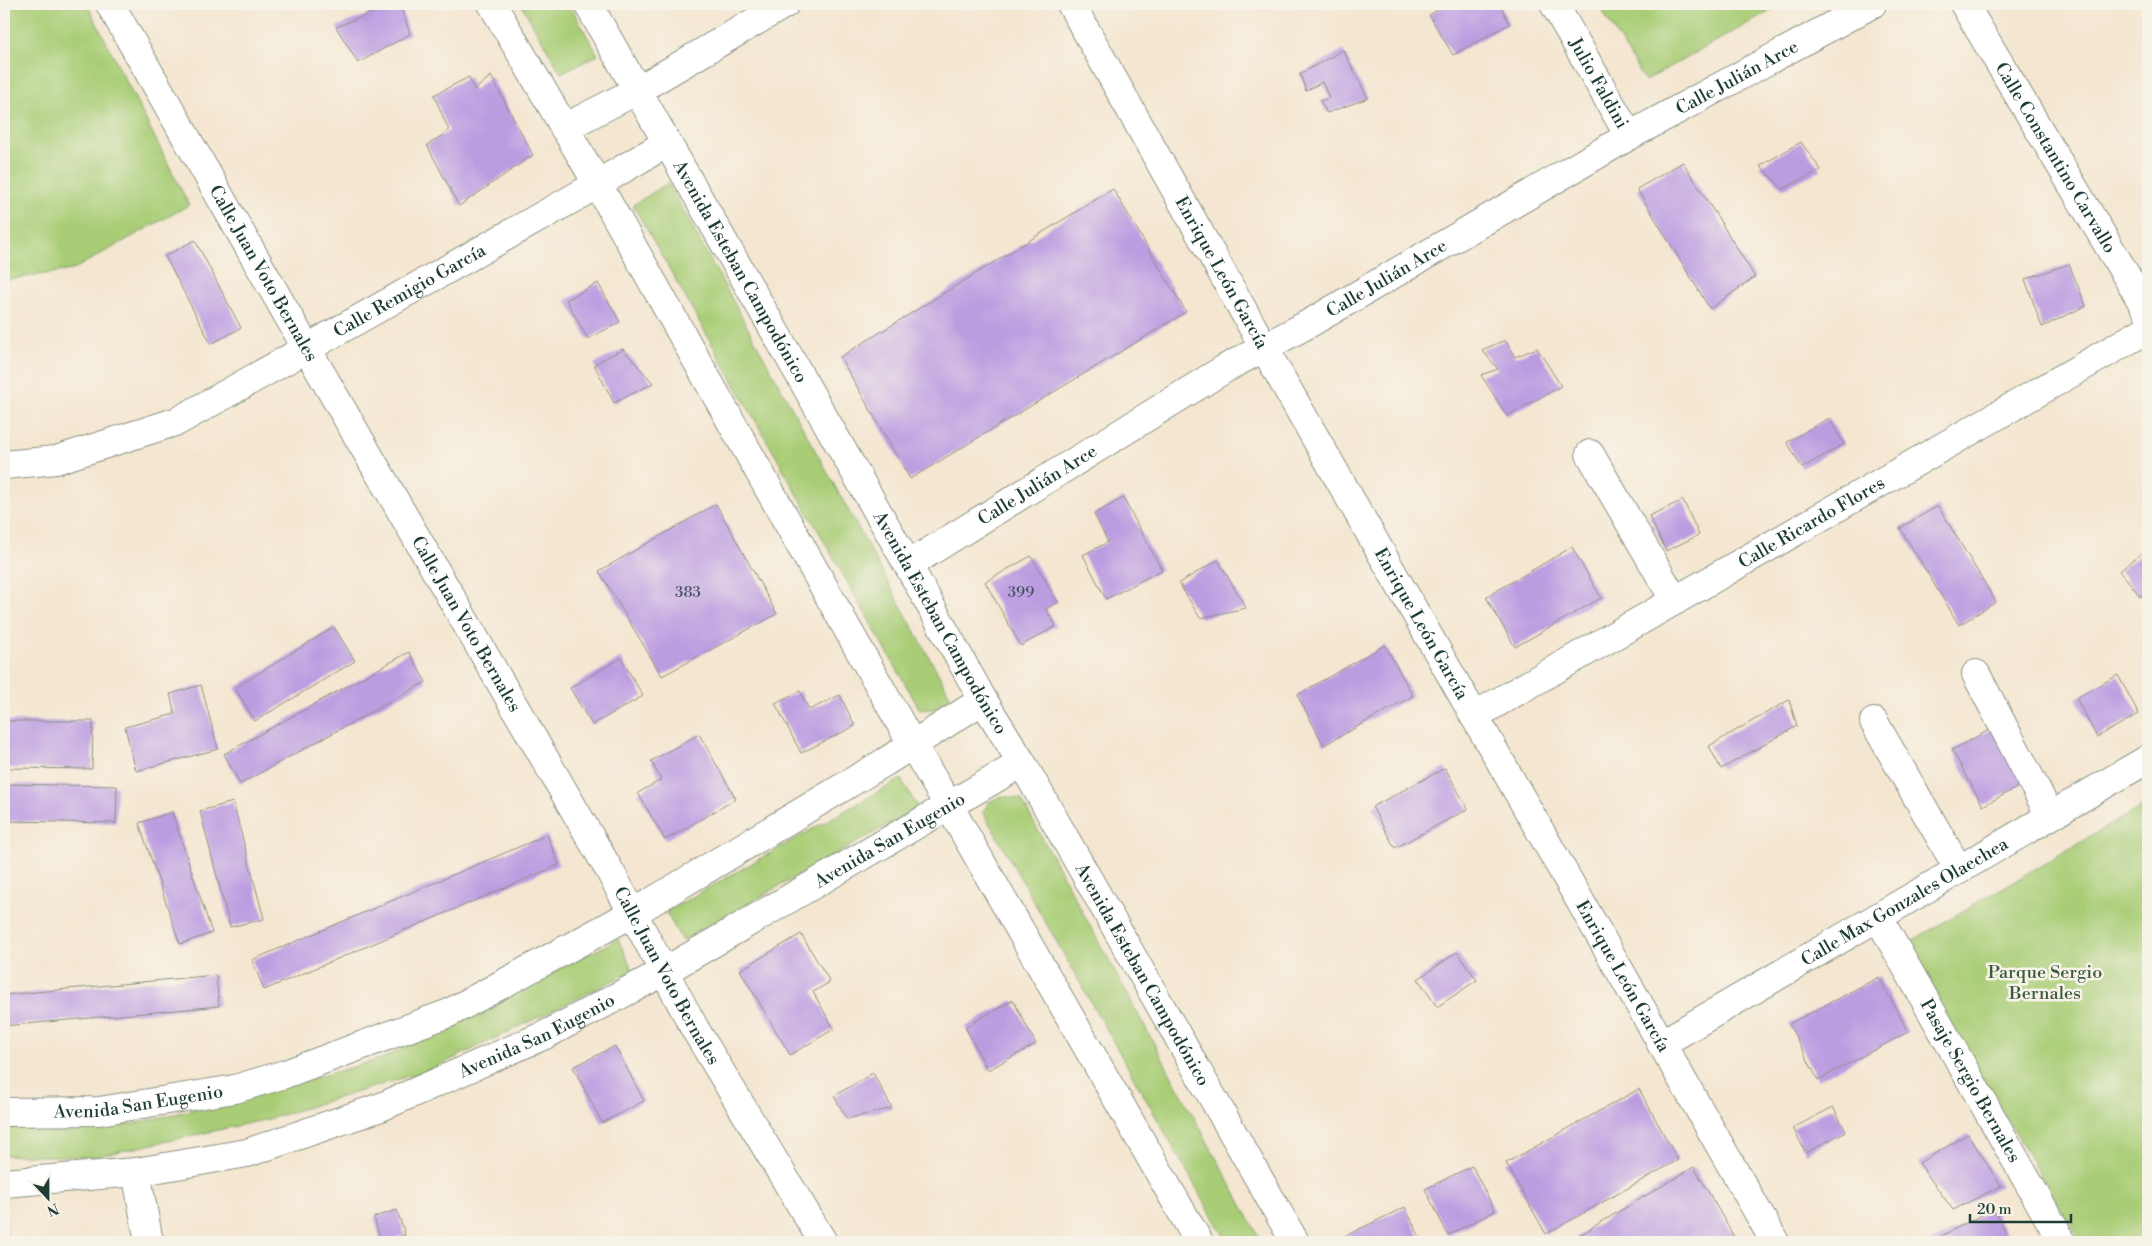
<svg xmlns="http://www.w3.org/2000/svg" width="2152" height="1246" font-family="'Libre Bodoni',serif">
<rect width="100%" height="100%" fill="#f7f3e8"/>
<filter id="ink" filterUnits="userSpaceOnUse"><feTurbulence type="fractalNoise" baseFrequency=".02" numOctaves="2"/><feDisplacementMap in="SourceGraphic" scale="10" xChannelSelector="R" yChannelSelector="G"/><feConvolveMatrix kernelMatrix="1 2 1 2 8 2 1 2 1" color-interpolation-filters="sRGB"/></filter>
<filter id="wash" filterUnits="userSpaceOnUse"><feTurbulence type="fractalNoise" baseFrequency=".0096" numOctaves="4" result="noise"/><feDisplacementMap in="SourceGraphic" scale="20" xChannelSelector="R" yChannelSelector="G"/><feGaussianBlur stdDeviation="1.12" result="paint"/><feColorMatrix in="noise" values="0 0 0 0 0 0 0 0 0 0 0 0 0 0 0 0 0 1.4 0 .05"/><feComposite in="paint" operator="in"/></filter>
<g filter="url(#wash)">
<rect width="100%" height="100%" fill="#f4e6d0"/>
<path fill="#a9cd76" stroke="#648555" d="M 4,4 L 87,4 L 189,205 L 72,270 L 4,280 Z
M 521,4 L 569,4 L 598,55 L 561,73 Z
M 1598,4 L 1783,4 L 1645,81 Z
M 668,183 L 950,695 L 943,708 L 920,710 L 633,205 Z
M 901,779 L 918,808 L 682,941 L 666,912 Z
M 1002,796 L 1021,799 L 1262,1242 L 1227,1242 L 983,812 L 989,802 Z
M 2148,803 L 2148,1242 L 2081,1242 L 1903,946 Z
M 618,939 L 633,971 L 432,1069 L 269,1119 L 93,1157 L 4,1155 L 4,1123 L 132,1124 L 251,1096 L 384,1058 Z"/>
<g id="blocks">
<path fill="#bc9ce1" d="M 394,4 L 400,4 L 410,34 L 358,63 L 336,27 Z
M 1448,4 L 1500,4 L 1509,24 L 1453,55 L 1429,15 Z
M 1343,50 L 1368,98 L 1327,113 L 1320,101 L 1329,98 L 1322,82 L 1306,91 L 1300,74 Z
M 491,76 L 533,155 L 459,206 L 427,145 L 449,131 L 434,95 L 469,77 L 474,90 Z
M 1801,142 L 1821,170 L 1783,189 L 1760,166 Z
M 1683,162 L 1755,277 L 1710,309 L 1637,189 Z
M 1113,189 L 1186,312 L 910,479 L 840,357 Z
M 195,240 L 241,328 L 211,344 L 165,256 Z
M 2069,264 L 2086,306 L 2042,327 L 2025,279 Z
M 598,283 L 620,322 L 588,339 L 566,300 Z
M 1505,340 L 1515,357 L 1537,348 L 1561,386 L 1507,416 L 1481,375 L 1498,369 L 1482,350 Z
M 623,349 L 653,383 L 614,403 L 594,364 Z
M 1829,418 L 1844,444 L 1802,468 L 1787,442 Z
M 1123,498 L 1162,570 L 1106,599 L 1083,555 L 1108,542 L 1094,514 Z
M 1683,500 L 1699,535 L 1666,551 L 1649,516 Z
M 716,504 L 777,614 L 662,676 L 599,571 Z
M 1938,506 L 1996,602 L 1959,625 L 1900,528 Z
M 1572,547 L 1601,598 L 1515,647 L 1486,597 Z
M 2148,548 L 2148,592 L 2140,596 L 2120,571 Z
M 1031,556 L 1058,602 L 1046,609 L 1056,626 L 1021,646 L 985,582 Z
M 1218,560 L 1246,608 L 1200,618 L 1179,583 Z
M 334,627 L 355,661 L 255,721 L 235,688 Z
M 1385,645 L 1413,696 L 1324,745 L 1297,695 Z
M 409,652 L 426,682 L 240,784 L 224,754 Z
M 621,658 L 643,696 L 592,725 L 570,688 Z
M 2118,675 L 2139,714 L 2097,737 L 2076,698 Z
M 201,685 L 218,749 L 136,771 L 125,727 L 175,714 L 170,694 Z
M 800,691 L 809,710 L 840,695 L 855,726 L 801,753 L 775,703 Z
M 1789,700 L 1797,726 L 1721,769 L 1709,746 Z
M 4,721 L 93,721 L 92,769 L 4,768 Z
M 1997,726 L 2027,782 L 1983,806 L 1952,750 Z
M 699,734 L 736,799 L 665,840 L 638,793 L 661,780 L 651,761 Z
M 1445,768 L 1468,809 L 1395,848 L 1372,807 Z
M 4,784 L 117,786 L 116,823 L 4,821 Z
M 233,802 L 264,919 L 230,927 L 200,811 Z
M 172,812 L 212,933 L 180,944 L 139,823 Z
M 547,835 L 559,865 L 264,990 L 252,960 Z
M 801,934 L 830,982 L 813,992 L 834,1029 L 790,1055 L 740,970 Z
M 1457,952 L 1477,980 L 1437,1007 L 1418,979 Z
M 216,975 L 219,1006 L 4,1026 L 4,995 Z
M 1879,977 L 1908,1032 L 1818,1080 L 1789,1024 Z
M 1013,1000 L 1036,1044 L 988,1070 L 965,1027 Z
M 615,1046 L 644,1101 L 602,1123 L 573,1067 Z
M 873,1073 L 892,1108 L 847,1119 L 834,1096 Z
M 1639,1089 L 1678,1160 L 1546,1234 L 1506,1163 Z
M 1833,1107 L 1846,1131 L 1806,1153 L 1793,1128 Z
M 1968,1134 L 2001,1186 L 1953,1210 L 1919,1163 Z
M 1472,1166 L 1495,1211 L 1448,1235 L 1425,1189 Z
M 1694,1167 L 1737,1242 L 1579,1242 L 1576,1237 Z
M 1405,1207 L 1422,1242 L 1340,1242 L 1339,1239 Z
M 1993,1209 L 2011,1242 L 1930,1242 Z
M 397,1210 L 405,1235 L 381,1242 L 374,1217 Z
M 4,1214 L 6,1214 L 7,1242 L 4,1242 Z"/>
</g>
</g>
<g filter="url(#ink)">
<use href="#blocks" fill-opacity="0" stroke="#8a9282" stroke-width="1"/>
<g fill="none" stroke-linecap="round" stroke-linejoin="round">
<defs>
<g id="minor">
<path id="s1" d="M 110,4 L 307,349 L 611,873 L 695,1029 L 823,1242"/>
<path d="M 492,4 L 597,183 L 912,744 L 949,806 L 1199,1242"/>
<path id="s2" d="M 588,4 L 908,565 L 983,700 L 1022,763 L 1295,1242"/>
<path id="s3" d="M 1071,4 L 1280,376 L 1775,1242"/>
<path id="s4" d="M 1554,4 L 1629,136"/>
<path id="s5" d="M 1964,4 L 2148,312"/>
<path d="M 564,128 L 638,90 L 785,4"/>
<path d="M 1590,454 L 1675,601"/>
<path id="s6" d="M 4,465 L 56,460 L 178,421 L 572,199 L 667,143"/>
<path id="s7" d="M 908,565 L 1226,368 L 1310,323 L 1629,136 L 1872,4"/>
<path d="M 1976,674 L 2050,816"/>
<path id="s8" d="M 1474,716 L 2148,329"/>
<path d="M 1874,722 L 1959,870"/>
<path id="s9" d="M 1878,917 L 2062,1242"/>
<path id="s10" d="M 1661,1044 L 2148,759"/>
<path id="s11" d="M 4,1112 L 99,1111 L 235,1089 L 285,1074 L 449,1013 L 633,913 L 885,762 L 983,700"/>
<path d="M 136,1172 L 149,1242"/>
<path id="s12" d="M 4,1183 L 136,1172 L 247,1153 L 381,1107 L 547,1034 L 665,971 L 1022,763"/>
</g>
</defs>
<use href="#minor" stroke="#8a9282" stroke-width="30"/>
<use href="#minor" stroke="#fff" stroke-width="28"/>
</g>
</g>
<g text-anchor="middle" stroke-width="5" stroke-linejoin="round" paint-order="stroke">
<g font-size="15" fill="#46555f">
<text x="688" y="597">383</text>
<text x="1021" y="597">399</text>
</g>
<g font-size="18" fill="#1f3d34" stroke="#f7f3e8">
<text dy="6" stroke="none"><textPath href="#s7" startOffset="962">Calle Julián Arce</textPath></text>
<text dy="6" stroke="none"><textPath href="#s4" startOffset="91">Julio Faldini</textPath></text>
<text dy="6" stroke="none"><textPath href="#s5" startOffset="179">Calle Constantino Carvallo</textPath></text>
<text dy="6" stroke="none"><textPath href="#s2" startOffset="308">Avenida Esteban Campodónico</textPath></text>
<text dy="6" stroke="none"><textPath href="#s3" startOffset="308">Enrique León García</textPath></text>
<text dy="6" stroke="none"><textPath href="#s1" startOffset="310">Calle Juan Voto Bernales</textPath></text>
<text dy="6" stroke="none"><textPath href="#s7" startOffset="558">Calle Julián Arce</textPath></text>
<text dy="6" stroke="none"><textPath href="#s6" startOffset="446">Calle Remigio García</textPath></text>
<text dy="6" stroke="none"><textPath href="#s7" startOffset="152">Calle Julián Arce</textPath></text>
<text dy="6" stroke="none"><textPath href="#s8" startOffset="389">Calle Ricardo Flores</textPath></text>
<text dy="6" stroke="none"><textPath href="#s1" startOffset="715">Calle Juan Voto Bernales</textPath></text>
<text dy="6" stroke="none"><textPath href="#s2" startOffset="712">Avenida Esteban Campodónico</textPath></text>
<text dy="6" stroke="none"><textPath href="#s3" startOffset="712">Enrique León García</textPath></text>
<text dy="6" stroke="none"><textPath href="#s12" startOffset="962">Avenida San Eugenio</textPath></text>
<text dy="6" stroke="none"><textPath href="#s10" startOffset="282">Calle Max Gonzales Olaechea</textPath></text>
<text dy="6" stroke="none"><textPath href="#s2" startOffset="1118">Avenida Esteban Campodónico</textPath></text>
<text dy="6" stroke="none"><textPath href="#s1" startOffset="1120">Calle Juan Voto Bernales</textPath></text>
<text dy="6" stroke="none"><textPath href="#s3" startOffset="1118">Enrique León García</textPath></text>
<text dy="6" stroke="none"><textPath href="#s12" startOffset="558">Avenida San Eugenio</textPath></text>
<text dy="6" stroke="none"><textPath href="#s9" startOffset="188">Pasaje Sergio Bernales</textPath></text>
<text dy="6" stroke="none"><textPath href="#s11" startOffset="135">Avenida San Eugenio</textPath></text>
</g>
<g font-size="18" fill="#3b5a41" stroke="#f7f3e8">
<text x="2045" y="978">Parque Sergio<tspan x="2045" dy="21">Bernales</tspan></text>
</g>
</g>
<rect width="2152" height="1246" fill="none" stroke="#f7f3e8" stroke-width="20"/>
<g transform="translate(48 1198) rotate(158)" stroke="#f7f3e8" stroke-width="4" paint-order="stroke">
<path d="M0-4L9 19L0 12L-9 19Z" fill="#1f3d34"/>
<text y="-8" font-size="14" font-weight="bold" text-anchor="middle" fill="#1f3d34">N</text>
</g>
<path d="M1970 1214v8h101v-8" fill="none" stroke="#1f3d34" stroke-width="2.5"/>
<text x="1977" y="1214" font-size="15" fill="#1f3d34" stroke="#f7f3e8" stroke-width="4" paint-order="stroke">20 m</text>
</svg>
